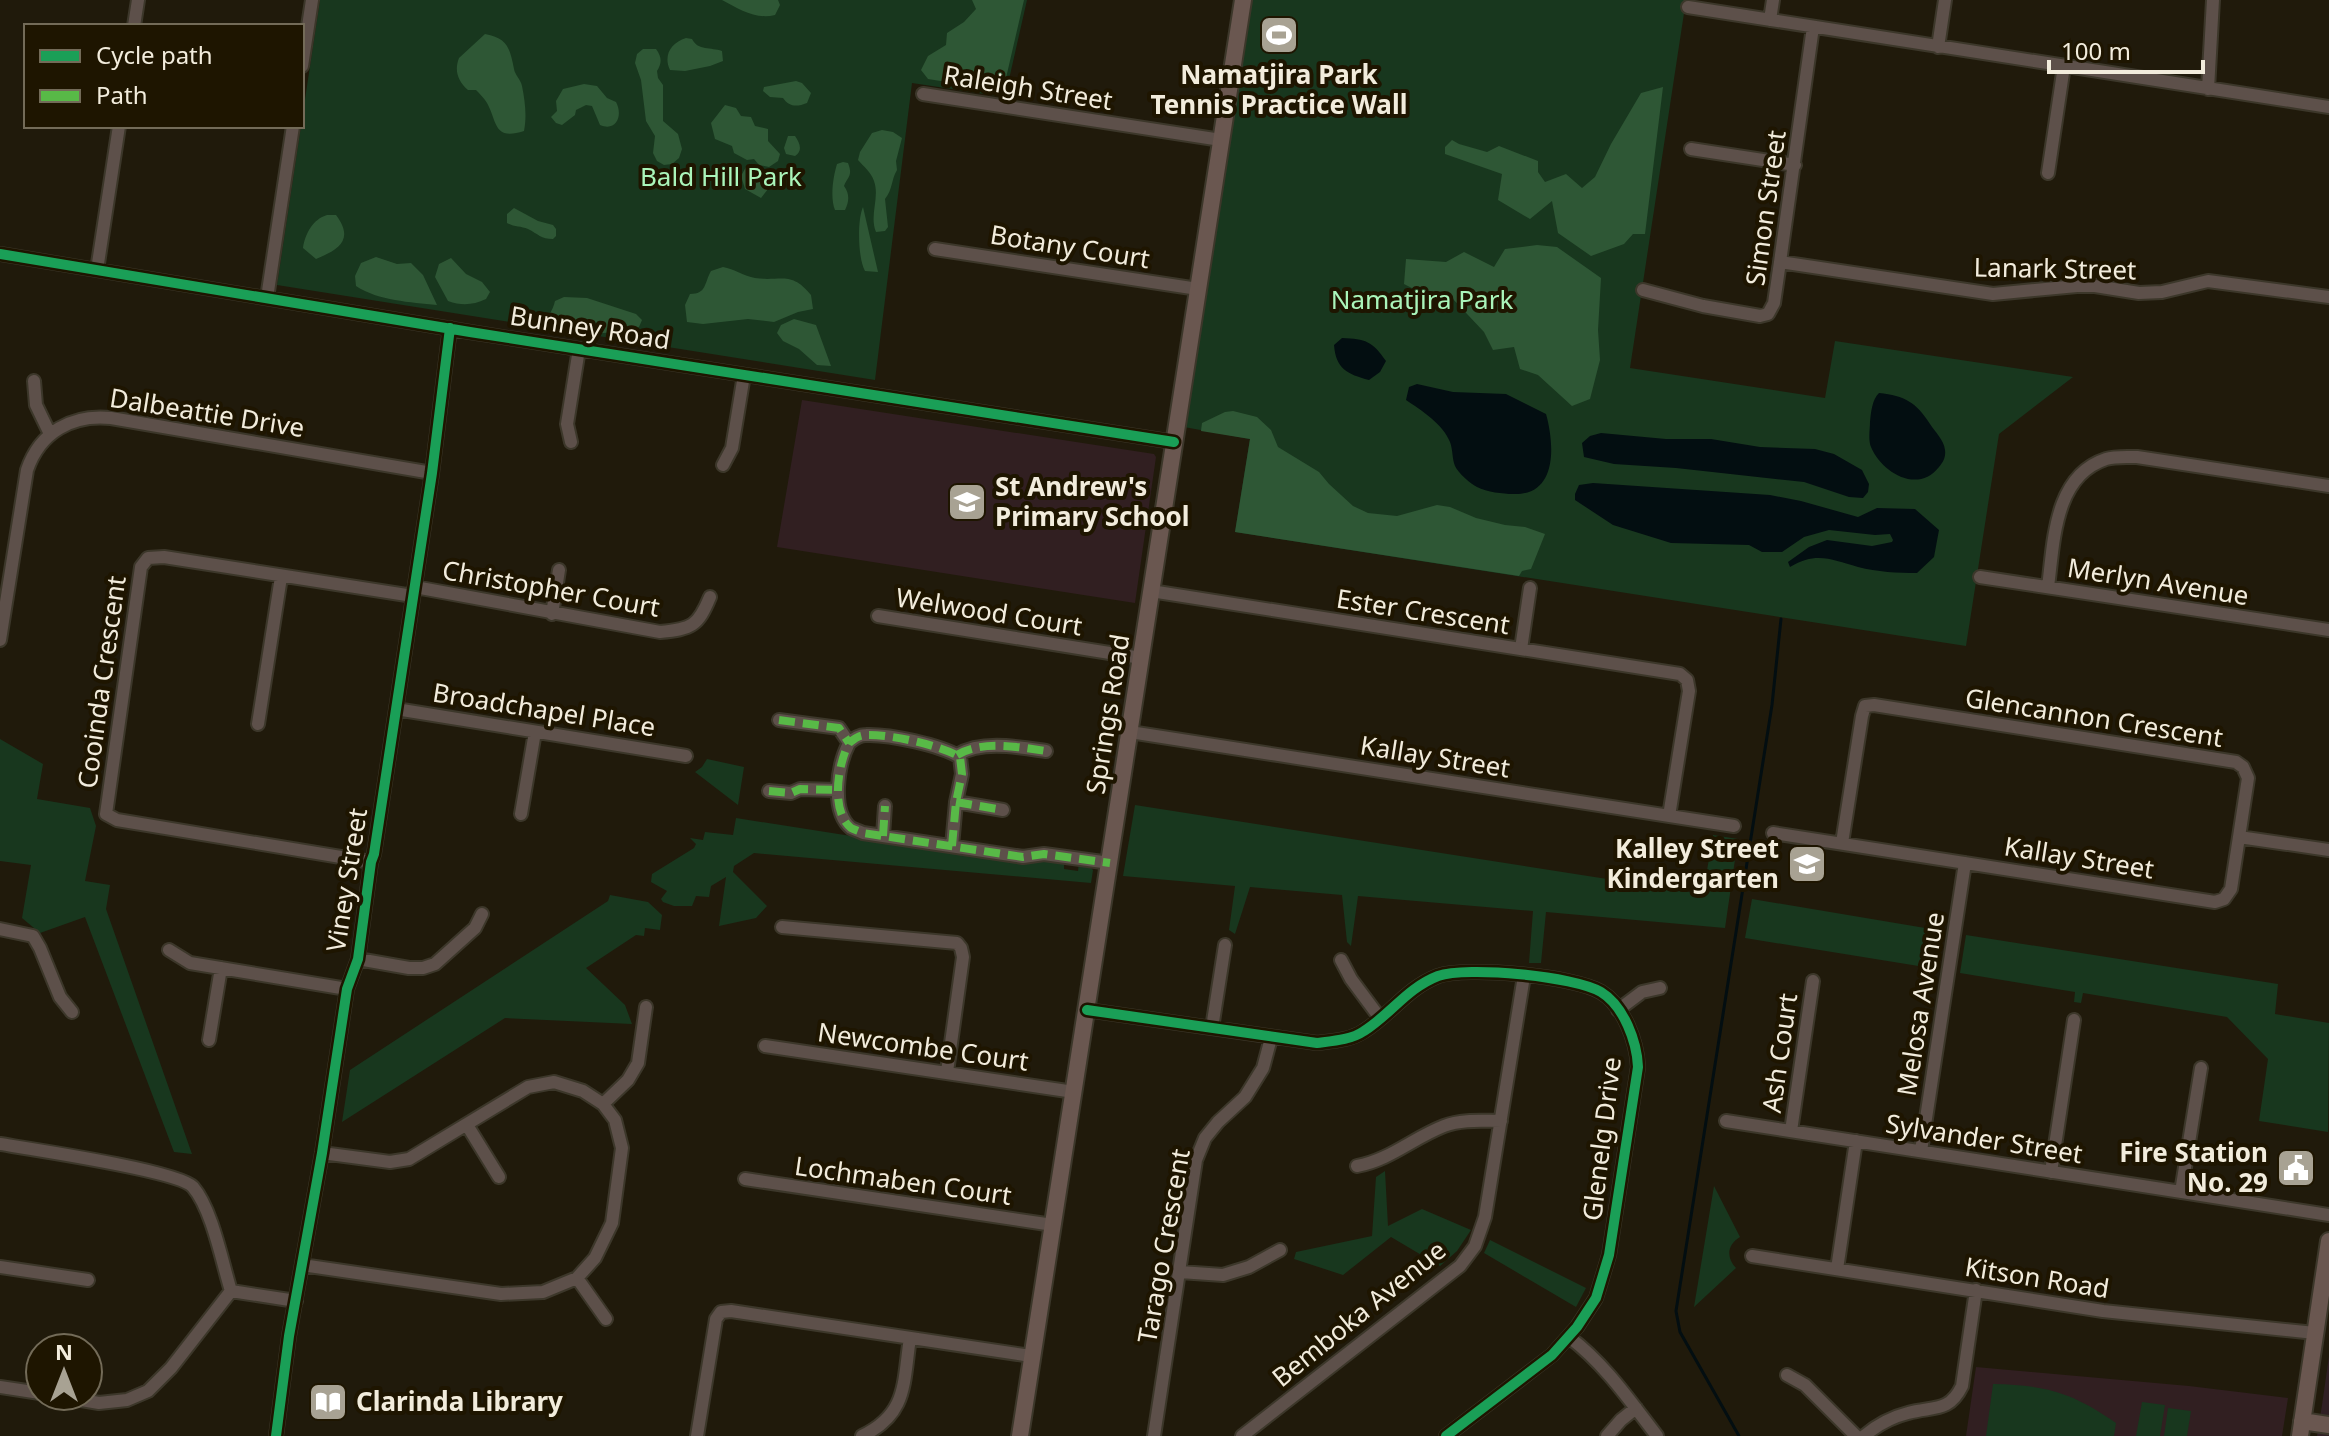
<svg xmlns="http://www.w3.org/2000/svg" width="2329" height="1436" font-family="'Noto Sans',sans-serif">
<rect width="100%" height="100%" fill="#201a0b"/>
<path fill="#302024" d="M 2329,1356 L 2329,1436 L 2317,1436 L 2322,1405 Z"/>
<path fill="#311f21" d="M 802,400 L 1154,454 L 1156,457 L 1135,603 L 777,547 Z
M 1976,1367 L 2189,1386 L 2288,1398 L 2282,1436 L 1966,1436 Z"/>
<path fill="#18371e" d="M 320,0 L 1027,0 L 1005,97 L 912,83 L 875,380 L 277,285 Z
M 1250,0 L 1686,0 L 1630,368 L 1825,398 L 1835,341 L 2073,377 L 1999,434 L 1966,646 L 1235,532 L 1250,439 L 1184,427 Z
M 0,739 L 43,764 L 37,799 L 90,808 L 96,826 L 85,881 L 110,885 L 106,909 L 192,1154 L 174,1152 L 85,917 L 40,933 L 22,918 L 31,865 L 0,861 Z
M 707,759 L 744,767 L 738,805 L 695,772 L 702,767 Z
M 1135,805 L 1703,894 L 1713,835 L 1738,839 L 1725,928 L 1546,912 L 1541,963 L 1529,963 L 1533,911 L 1358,896 L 1351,946 L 1347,942 L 1342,895 L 1250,887 L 1235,934 L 1229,930 L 1235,886 L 1123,876 Z
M 736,818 L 1022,863 L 1039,859 L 1064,861 L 1064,869 L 1078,871 L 1079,862 L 1089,866 L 1093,870 L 1091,883 L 754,853 L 734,866 L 733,872 L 767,906 L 756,918 L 719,926 L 726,877 L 711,886 L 709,897 L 696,896 L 692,906 L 674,906 L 663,902 L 661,899 L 667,891 L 651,882 L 652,874 L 694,848 L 696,844 L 690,838 L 703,840 L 705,832 L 733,835 Z
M 610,895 L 648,902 L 662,915 L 660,930 L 645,928 L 644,936 L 636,935 L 586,968 L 625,1005 L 632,1024 L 505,1018 L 342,1122 L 350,1070 L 608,901 Z
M 1752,899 L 1943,931 L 1937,969 L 1745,938 Z
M 1966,935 L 2278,984 L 2275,1014 L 2329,1023 L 2328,1132 L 2259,1121 L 2268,1059 L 2227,1017 L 2083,993 L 2081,1003 L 2074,1002 L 2075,992 L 1960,973 Z
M 1385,1171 L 1388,1226 L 1422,1209 L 1471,1230 L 1457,1251 L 1440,1266 L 1391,1237 L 1343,1275 L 1294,1259 L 1296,1252 L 1372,1236 L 1376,1177 Z
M 1714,1186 L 1740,1237 C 1727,1245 1726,1257 1736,1268 L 1694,1307 Z
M 1490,1240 L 1586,1288 L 1576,1307 L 1484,1253 Z
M 1993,1384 C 2046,1385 2073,1393 2116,1423 L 2114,1436 L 1986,1436 Z
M 2142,1402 L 2165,1405 L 2160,1436 L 2136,1436 Z
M 2168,1408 L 2191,1411 L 2187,1436 L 2164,1436 Z"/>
<path fill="#2e5735" d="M 722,0 L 778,0 L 780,5 L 775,15 C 756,20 739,9 722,0 Z
M 972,0 L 1024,0 L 1003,91 L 928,79 L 921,70 L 928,56 L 946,45 L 947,33 L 964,22 L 976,9 Z
M 485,34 C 508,38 510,49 514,69 C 515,75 521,80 522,86 C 525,101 527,116 524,131 C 491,142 498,118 485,100 C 482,96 479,93 476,90 L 468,90 C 458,81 454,71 459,58 Z
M 686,38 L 692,39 C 698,51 711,47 722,51 L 723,61 L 710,66 L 685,71 L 670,70 C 663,55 671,43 686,38 Z
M 643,49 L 656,49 C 662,57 662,63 657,71 L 658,78 L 663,85 L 663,121 L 678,134 L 682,149 L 679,158 L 672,164 L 664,165 L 657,161 L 653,153 L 655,136 L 646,121 L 641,80 L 635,63 L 637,54 Z
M 796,81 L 802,83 L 811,93 L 807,103 C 797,107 789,107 783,98 L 770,97 L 763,91 L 764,87 Z
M 584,84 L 597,86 L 607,98 L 616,102 C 623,115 617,132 600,125 L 592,106 L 586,105 L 576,110 L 575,115 L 562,125 L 556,123 L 551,117 L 557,111 L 556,101 L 563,89 Z
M 1663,87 L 1645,234 L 1633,234 L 1624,244 L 1591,256 L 1558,233 L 1552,201 L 1530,219 L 1498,200 L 1502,174 L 1445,154 L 1445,147 L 1452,140 L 1459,144 L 1487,152 L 1499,146 L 1538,161 L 1538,172 L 1545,182 L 1566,174 L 1582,188 L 1595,177 L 1611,144 L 1641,93 Z
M 725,105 L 736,108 L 741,116 L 751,117 L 755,126 L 768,129 L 768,141 L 780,154 L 778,161 L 769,167 L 759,165 L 754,159 L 747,160 L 734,153 L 732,146 L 715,139 L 711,123 Z
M 882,130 L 893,132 L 902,138 L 896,161 L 897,170 C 891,180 893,189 885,199 L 888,227 L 885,231 L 876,232 C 869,215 880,198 874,181 C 871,172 864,167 858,160 L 860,152 L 872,133 Z
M 788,136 L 795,136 C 800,143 803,151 795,156 L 786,154 L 784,148 Z
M 843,162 L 848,163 C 853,176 848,176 844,186 C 850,194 849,202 845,210 L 835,210 C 830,198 833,177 837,164 Z
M 746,167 L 756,167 L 766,175 L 768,189 L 761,198 L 745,189 L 741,176 Z
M 863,207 L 878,272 L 865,271 C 858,259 857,220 863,207 Z
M 514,208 L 538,221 L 553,225 L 556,229 L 556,236 L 553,239 C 541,239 538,234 528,229 C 521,226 514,227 507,223 L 507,214 Z
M 327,215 L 336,215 C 355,240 338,250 316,259 L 303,248 C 305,234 313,219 327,215 Z
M 1537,245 L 1557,247 L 1601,278 L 1598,330 L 1600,360 L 1590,399 L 1572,406 L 1538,375 L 1520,369 L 1514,347 L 1493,350 L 1484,332 L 1452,298 L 1439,302 L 1404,284 L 1406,259 L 1446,262 L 1464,252 L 1494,267 L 1505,249 Z
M 376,257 L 397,264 L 411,263 L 423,275 L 437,305 C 410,302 379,301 356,286 L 355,276 L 361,263 Z
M 451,258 L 466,274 L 482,282 L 490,292 L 486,299 C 473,305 462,306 448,301 L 435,277 L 439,264 Z
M 723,267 C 734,269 744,276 755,278 C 780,282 791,270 811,295 L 813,309 L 798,312 L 774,322 L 748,319 L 703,324 L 687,322 L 685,305 L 690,294 C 707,294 704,283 711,271 Z
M 564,297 L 587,298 L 636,314 L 642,320 L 639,327 C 623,336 608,330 591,335 L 546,327 C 546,317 553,311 555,301 Z
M 794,319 L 816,325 L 831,366 L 817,365 L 799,349 L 783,341 L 777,333 L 781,325 Z
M 1233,411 L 1257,417 L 1271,430 L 1278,447 L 1319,472 L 1329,484 L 1353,506 L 1368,513 L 1397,516 L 1437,505 L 1450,507 L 1476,518 L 1505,525 L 1525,527 L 1545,534 L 1531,569 L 1522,571 L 1519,576 L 1235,532 L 1250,439 L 1201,431 L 1202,423 L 1225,412 Z"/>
<path fill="#030e11" d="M 1342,338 C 1366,339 1372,341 1386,361 L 1380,372 L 1369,380 C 1347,374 1336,369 1334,345 Z
M 1417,384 L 1453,392 L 1506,394 L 1546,414 C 1555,446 1557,496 1513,494 C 1503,494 1487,492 1477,487 C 1471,484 1458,473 1455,466 C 1452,459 1453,450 1450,442 C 1443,424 1421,410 1406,400 L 1409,387 Z
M 1879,393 C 1905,396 1916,402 1930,424 C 1935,432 1944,440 1945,450 C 1946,457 1943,462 1939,467 C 1918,494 1882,473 1871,447 C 1868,440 1870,429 1870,422 C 1871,412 1872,400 1879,393 Z
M 1601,433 L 1666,439 L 1711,439 L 1760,447 L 1815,449 L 1834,454 L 1862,470 L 1869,484 L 1868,492 L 1863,498 L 1849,497 L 1804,482 L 1676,468 L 1614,464 L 1584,457 L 1582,443 L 1590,436 Z
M 1593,483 L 1770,495 L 1801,501 L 1858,517 L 1877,508 L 1915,509 L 1939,530 L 1934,557 L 1917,573 C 1898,573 1877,572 1858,567 C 1832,560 1817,551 1790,567 L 1788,562 L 1809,547 L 1827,540 L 1872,546 L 1892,542 L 1893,540 L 1890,534 L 1875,535 L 1829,530 L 1804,537 L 1782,552 L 1762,552 L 1749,545 L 1671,543 L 1613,525 L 1575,500 L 1575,494 L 1579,485 Z"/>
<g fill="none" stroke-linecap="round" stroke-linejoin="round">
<path stroke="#030e11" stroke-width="3" d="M 1739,1436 L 1680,1332 L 1676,1311 L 1772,705 L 1781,619"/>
<defs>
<path id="minor" d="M 1688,7 L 2329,107
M 1770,20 L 1773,0
M 134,26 L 138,0
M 1938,47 L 1945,0
M 302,66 L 312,0
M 2208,89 L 2213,0
M 923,94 L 1221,140
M 1691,149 L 1795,165
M 2048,173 L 2064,66
M 935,249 L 1198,289
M 0,254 L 470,332 L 1174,442
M 1780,262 L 1993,294 L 2077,286 L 2095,286 L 2139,293 L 2162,292 L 2208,281 L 2329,297
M 97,270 L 119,126
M 1643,290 L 1703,306 L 1760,316 L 1768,314 L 1774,303 L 1780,262 L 1813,27
M 267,298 L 293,126
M 34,381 L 36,405 L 50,434
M 571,442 L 567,424 L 579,349
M 723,465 L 732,448 L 744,375
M 1980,577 L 2329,630
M 415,587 L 660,632 C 692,629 698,626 710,597
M 2048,587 C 2054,541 2054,476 2106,459 C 2115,456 2128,457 2137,457 L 2329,486
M 1151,591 L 1680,674 L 1687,680 L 1689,691 L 1669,816
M 552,614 L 559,570
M 878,616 L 1141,658
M 0,640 L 27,470 C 40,432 72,414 111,418 L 432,473
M 1521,649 L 1530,588
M 396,709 L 686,756
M 779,720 L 839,728 L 849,743
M 258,724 L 281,577
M 1130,732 L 1734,826
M 957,755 C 982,740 1018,747 1046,751
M 769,791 L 791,793 L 800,789 L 837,790
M 956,802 L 1003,810
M 521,814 L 535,732
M 1773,833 L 2215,902 L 2224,899 L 2231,889 L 2239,837 L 2329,850
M 883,836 L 885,806
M 1842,843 L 1862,716 L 1865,706 L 1874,705 L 2236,762 L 2243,767 L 2248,778 L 2239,837
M 952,846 L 956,802 L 962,774 L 960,757 C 940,745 889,734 866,735 C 858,735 854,739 849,743 C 838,764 830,811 851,828 C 855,830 859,831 863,833 L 1023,857 L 1044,854 L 1110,863
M 371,862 L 117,820 L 106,814 L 141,567 L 148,558 L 164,557 L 413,596
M 782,927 L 957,943 L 961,948 L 963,957 L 947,1072
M 0,929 L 33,936 L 40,948 L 60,997 L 72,1012
M 169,950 L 190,963 L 347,989
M 358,959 L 409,968 L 423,968 L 435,964 L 475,928 L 482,914
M 1341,960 L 1351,979 L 1380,1018
M 1087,1010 L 1317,1043 C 1333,1041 1351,1040 1364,1031 C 1391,1014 1407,988 1438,976 C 1467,966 1574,976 1601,992 C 1624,1006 1637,1042 1638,1067 L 1609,1255 L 1596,1298 L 1577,1327 L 1552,1355 L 1446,1436
M 1618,1010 L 1642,992 L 1660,988
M 1212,1028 L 1225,945
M 209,1040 L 221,968
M 765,1046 L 1074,1092
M 603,1104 L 628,1080 L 638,1063 L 646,1007
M 1726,1121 L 2329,1215
M 467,1125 L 499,1177
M 1791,1131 L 1813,981
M 0,1144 C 30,1149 179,1171 193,1187 C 212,1209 222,1262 231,1291
M 1921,1151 L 1965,863
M 1357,1166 C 1390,1160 1413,1138 1444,1126 C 1462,1119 1482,1121 1501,1121
M 2051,1172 L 2074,1020
M 745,1179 L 1053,1225
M 2181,1192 L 2201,1068
M 1752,1256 L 2103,1311 L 2315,1333
M 302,1265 L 501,1294 L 543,1292 L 577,1278 L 595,1258 L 612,1223 L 622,1148 L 615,1120 L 603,1104 L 583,1091 L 554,1082 L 528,1087 L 409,1159 L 390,1162 L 322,1153
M 0,1267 L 88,1280
M 1837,1269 L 1856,1141
M 1180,1272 L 1223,1275 L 1249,1267 L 1280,1250
M 577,1278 L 606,1319
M 231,1291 L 296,1301
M 1569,1337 C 1605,1364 1630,1401 1657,1436
M 1787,1375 L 1805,1385 L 1856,1436
M 0,1387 L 40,1393
M 58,1396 L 99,1403 L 127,1400 L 148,1391 L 171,1368 L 231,1291
M 276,1436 L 289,1336 L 322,1153 L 347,989 L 358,959 L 371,862 L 374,854 L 432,473 L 450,328
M 697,1436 L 716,1319 L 721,1312 L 731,1311 L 1031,1356
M 862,1436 C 908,1414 903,1383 910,1338
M 1154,1436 L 1196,1160 L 1205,1138 L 1218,1122 L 1245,1097 L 1263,1068 L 1271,1038
M 1242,1436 L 1460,1266 L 1475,1246 L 1485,1217 L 1524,976
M 1607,1436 L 1621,1420 L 1636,1408
M 1864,1436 C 1877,1425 1892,1417 1908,1413 C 1933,1406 1949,1413 1962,1386 L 1976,1290"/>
<path id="major" d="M 2302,1421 L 2329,1425
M 1020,1436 L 1243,0
M 2300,1436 L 2329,1241"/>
</defs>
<use href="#minor" stroke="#3c372a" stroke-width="16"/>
<use href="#major" stroke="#3c372a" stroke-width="20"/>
<use href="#minor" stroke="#5d504a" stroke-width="12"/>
<use href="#major" stroke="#6a5750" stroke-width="16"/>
<path stroke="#58b947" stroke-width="8" stroke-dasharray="16 8" stroke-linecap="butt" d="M 779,720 L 839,728 L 849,743
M 957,755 C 982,740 1018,747 1046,751
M 769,791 L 791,793 L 800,789 L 837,790
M 956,802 L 1003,810
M 883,836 L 885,806
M 952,846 L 956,802 L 962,774 L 960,757 C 940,745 889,734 866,735 C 858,735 854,739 849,743 C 838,764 830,811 851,828 C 855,830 859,831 863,833 L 1023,857 L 1044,854 L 1110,863"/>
<defs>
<path id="cycleway" d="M 0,254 L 470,332 L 1174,442
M 1087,1010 L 1317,1043 C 1333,1041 1351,1040 1364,1031 C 1391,1014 1407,988 1438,976 C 1467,966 1574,976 1601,992 C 1624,1006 1637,1042 1638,1067 L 1609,1255 L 1596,1298 L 1577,1327 L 1552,1355 L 1446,1436
M 276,1436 L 289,1336 L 322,1153 L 347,989 L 358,959 L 371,862 L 374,854 L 432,473 L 450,328"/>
</defs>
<use href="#cycleway" stroke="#1e1500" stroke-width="15"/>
<use href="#cycleway" stroke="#1a9f57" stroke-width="10"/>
</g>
<defs>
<symbol id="stadium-square" viewBox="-11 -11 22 22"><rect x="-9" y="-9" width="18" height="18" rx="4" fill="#a8a293" stroke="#1e1500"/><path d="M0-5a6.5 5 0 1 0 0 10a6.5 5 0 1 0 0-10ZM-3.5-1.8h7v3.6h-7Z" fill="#fff"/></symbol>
<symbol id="school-square" viewBox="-11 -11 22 22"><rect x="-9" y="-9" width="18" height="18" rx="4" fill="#a8a293" stroke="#1e1500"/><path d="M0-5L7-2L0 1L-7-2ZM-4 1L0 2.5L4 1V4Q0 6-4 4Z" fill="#fff"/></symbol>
<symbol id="civic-square" viewBox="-11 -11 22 22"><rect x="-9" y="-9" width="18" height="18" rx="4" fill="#a8a293" stroke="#1e1500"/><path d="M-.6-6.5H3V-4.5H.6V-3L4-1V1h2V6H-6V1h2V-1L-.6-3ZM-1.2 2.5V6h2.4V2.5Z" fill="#fff"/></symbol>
<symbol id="library-square" viewBox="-11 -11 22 22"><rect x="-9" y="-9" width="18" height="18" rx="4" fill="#a8a293" stroke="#1e1500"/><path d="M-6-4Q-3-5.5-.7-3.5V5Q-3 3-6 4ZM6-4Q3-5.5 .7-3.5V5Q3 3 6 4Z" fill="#fff"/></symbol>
</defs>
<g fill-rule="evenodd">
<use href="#stadium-square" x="1257" y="13" width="44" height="44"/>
<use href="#school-square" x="945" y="480" width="44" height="44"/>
<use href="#school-square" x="1785" y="842" width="44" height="44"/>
<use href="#civic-square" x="2274" y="1146" width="44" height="44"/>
<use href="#library-square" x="306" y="1380" width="44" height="44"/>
</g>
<g text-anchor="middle" stroke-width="8" stroke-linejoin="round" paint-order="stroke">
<g font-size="26" font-weight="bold" fill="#f2ecdc" stroke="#1e1500" text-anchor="start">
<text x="1279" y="84" text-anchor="middle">Namatjira Park<tspan x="1279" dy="30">Tennis Practice Wall</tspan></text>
<text x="995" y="496">St Andrew's<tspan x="995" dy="30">Primary School</tspan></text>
<text x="1779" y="858" text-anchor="end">Kalley Street<tspan x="1779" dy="30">Kindergarten</tspan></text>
<text x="2268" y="1162" text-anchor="end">Fire Station<tspan x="2268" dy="30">No. 29</tspan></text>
<text x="356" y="1411">Clarinda Library</text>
</g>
<g font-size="26" fill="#f2ecdc" stroke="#1e1500">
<text transform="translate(1028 88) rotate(9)" y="9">Raleigh Street</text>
<text transform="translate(1766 208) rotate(-82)" y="9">Simon Street</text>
<text transform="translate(1070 247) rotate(9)" y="9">Botany Court</text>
<text transform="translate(2055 269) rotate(1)" y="9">Lanark Street</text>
<text transform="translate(590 328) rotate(9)" y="9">Bunney Road</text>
<text transform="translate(207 413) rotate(9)" y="9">Dalbeattie Drive</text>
<text transform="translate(2158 582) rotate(9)" y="9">Merlyn Avenue</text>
<text transform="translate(551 589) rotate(10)" y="9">Christopher Court</text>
<text transform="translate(989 612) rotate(9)" y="9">Welwood Court</text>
<text transform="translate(1423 612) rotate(9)" y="9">Ester Crescent</text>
<text transform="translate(102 682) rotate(-82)" y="9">Cooinda Crescent</text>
<text transform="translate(544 710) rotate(9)" y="9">Broadchapel Place</text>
<text transform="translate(1108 714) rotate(-81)" y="9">Springs Road</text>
<text transform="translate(2094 718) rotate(9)" y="9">Glencannon Crescent</text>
<text transform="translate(1435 757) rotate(9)" y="9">Kallay Street</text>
<text transform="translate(2079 858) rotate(9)" y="9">Kallay Street</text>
<text transform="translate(347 880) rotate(-81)" y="9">Viney Street</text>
<text transform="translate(1921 1004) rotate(-81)" y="9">Melosa Avenue</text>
<text transform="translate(923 1047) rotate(8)" y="9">Newcombe Court</text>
<text transform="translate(1780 1053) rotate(-82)" y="9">Ash Court</text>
<text transform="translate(1602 1139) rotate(-83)" y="9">Glenelg Drive</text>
<text transform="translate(1984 1139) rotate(9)" y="9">Sylvander Street</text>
<text transform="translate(903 1181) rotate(8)" y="9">Lochmaben Court</text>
<text transform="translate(1164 1246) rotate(-80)" y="9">Tarago Crescent</text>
<text transform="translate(2037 1278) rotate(9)" y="9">Kitson Road</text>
<text transform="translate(1359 1314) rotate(-39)" y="9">Bemboka Avenue</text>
</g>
<g font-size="26" fill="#aaf5ba" stroke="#1e1500">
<text x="721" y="186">Bald Hill Park</text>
<text x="1422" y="309">Namatjira Park</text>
</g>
</g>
<rect x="24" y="24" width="280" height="104" fill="#1e1500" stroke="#736b58" stroke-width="2"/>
<rect x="40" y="50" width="40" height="12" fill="#1a9f57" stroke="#736b58" stroke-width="2"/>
<text x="96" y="64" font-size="24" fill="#f2ecdc">Cycle path</text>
<rect x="40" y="90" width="40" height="12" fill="#58b947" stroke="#736b58" stroke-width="2"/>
<text x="96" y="104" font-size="24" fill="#f2ecdc">Path</text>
<g transform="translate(64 1372)"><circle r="38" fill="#1e1500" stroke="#736b58" stroke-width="2"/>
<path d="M0-6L14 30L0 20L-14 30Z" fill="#a8a293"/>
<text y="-12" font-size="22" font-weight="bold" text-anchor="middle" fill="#f2ecdc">N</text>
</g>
<path d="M2049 60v12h154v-12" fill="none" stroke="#f2ecdc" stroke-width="4"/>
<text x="2061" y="60" font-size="24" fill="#f2ecdc" stroke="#1e1500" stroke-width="6" paint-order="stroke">100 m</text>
</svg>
